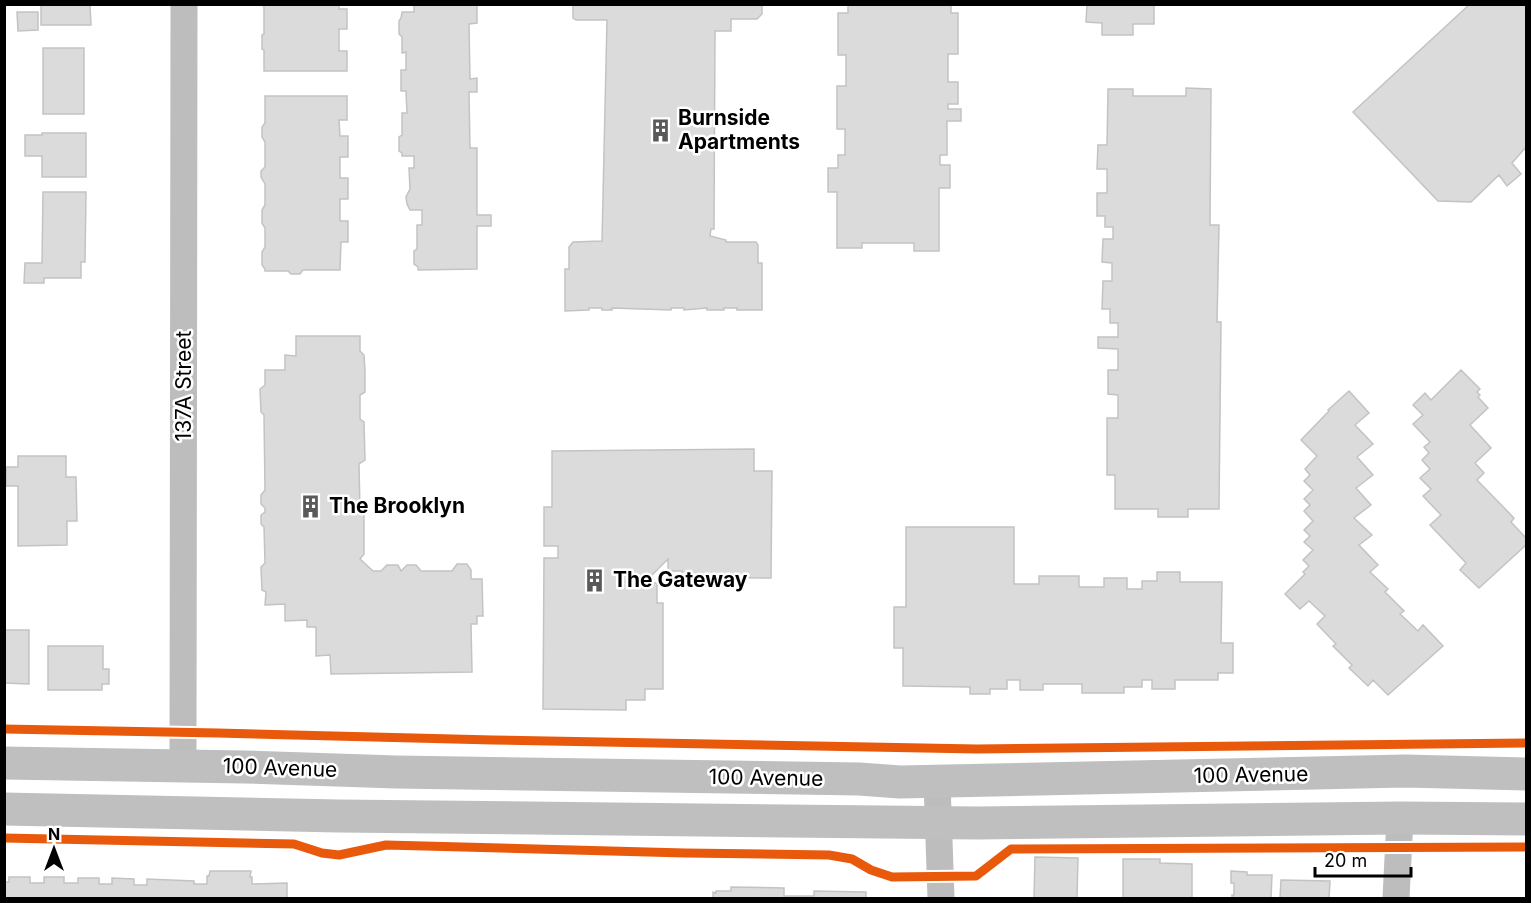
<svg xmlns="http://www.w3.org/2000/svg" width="1531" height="903" font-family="Inter,sans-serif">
<rect width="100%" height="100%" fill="#fff"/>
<path fill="#dbdbdb" stroke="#c3c3c3" stroke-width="1.5" d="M 41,4 L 94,4 L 90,5 L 91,25 L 41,25 Z
M 262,4 L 339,4 L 339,9 L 347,9 L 347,29 L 339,29 L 339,51 L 347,51 L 347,71 L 264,71 L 264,50 L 262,49 L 262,35 L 264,34 L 264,7 Z
M 414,4 L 477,4 L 477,23 L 469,24 L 470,79 L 477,78 L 477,92 L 469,92 L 470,148 L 477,148 L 477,215 L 491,215 L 491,226 L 477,226 L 477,269 L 418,270 L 418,267 L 414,264 L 414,251 L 417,249 L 417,225 L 422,225 L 422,210 L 410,210 L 407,204 L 406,197 L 410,189 L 409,168 L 414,168 L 414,156 L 402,156 L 402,153 L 399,151 L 399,137 L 402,135 L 402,113 L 407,113 L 406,91 L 401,91 L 401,70 L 406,70 L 406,52 L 402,53 L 402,37 L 399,34 L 399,21 L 401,18 L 402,12 L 414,12 Z
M 573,4 L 762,4 L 762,14 L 757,19 L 731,19 L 731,31 L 715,31 L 714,229 L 711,229 L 710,236 L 726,240 L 726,242 L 756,242 L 758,245 L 758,263 L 762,263 L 762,310 L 737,310 L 737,308 L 724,308 L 724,310 L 707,310 L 707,308 L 684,310 L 684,308 L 671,308 L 671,310 L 612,308 L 612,310 L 602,310 L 602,308 L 589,308 L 589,310 L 565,311 L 565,269 L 569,269 L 569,247 L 573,242 L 602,241 L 607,20 L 576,20 L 573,18 Z
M 848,4 L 951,4 L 951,13 L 958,13 L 958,54 L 948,54 L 948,82 L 958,82 L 958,104 L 948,104 L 948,109 L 961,109 L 961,121 L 947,121 L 947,155 L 940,155 L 940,165 L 950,165 L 950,188 L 939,188 L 939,251 L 914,251 L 914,243 L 862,243 L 862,248 L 837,248 L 837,192 L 828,192 L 828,168 L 838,168 L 838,155 L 845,155 L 845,129 L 837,129 L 837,86 L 846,86 L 846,55 L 838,55 L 838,13 L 848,13 Z
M 1087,4 L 1154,4 L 1154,24 L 1133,24 L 1133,35 L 1102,35 L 1102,23 L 1086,22 Z
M 1470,4 L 1526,4 L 1526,147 L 1512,163 L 1521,174 L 1507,186 L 1499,175 L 1471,202 L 1438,201 L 1353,112 Z
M 17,12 L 38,12 L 38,30 L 18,31 Z
M 43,48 L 84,48 L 84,114 L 43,114 Z
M 1186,88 L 1211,89 L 1210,225 L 1219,225 L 1217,322 L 1221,322 L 1219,509 L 1188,509 L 1188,517 L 1158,517 L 1158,509 L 1115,509 L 1115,475 L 1107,475 L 1107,418 L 1118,418 L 1118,395 L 1108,394 L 1108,370 L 1118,370 L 1118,349 L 1098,348 L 1098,337 L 1118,337 L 1118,323 L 1110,323 L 1110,309 L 1102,309 L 1103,281 L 1112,281 L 1112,263 L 1102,262 L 1103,239 L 1113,239 L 1113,227 L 1105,227 L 1105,216 L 1097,216 L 1097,193 L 1107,193 L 1107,169 L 1097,169 L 1098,145 L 1107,145 L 1108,89 L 1133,89 L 1133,96 L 1186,96 Z
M 265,96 L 347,96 L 347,120 L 339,120 L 340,136 L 348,136 L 348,157 L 340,157 L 340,178 L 348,178 L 348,199 L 340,199 L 340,221 L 348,221 L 348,242 L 341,242 L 340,270 L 303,270 L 300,274 L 291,274 L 288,271 L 265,271 L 265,269 L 262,265 L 262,252 L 265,247 L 265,228 L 262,223 L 262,210 L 265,205 L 265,184 L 261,177 L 261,171 L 265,167 L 265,142 L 262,137 L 262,127 L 265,123 Z
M 42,133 L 86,133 L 86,177 L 42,177 L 42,156 L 25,156 L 25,135 L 42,135 Z
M 43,192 L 86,192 L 85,262 L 81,262 L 81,278 L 44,278 L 44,283 L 24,283 L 25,263 L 42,263 Z
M 296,336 L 360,336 L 360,351 L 364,355 L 365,371 L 365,392 L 360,395 L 360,419 L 364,422 L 365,460 L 359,464 L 360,511 L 364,514 L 364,554 L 360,559 L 373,571 L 381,571 L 387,565 L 398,565 L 401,571 L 407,565 L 416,565 L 421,571 L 452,571 L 457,564 L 467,564 L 471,570 L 471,579 L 482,579 L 483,616 L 477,616 L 477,624 L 471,624 L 472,672 L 331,674 L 330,655 L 316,656 L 316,627 L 307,627 L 307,620 L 285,621 L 285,604 L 265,605 L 266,592 L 262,590 L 261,567 L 265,563 L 264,527 L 261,524 L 261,515 L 265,512 L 265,508 L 261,504 L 261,495 L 265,490 L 264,415 L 261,412 L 260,389 L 265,385 L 265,370 L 285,370 L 285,355 L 296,356 Z
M 1461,370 L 1480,389 L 1477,392 L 1480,395 L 1478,397 L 1488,408 L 1470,425 L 1491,448 L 1475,463 L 1484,473 L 1477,480 L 1514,518 L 1511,522 L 1526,538 L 1526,545 L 1479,588 L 1460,570 L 1466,563 L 1430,525 L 1441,515 L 1423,496 L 1431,489 L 1420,478 L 1430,469 L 1422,460 L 1429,453 L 1424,447 L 1430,442 L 1413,424 L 1423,415 L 1413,405 L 1425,393 L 1431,400 Z
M 1349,391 L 1369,413 L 1355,425 L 1373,444 L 1357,457 L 1373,475 L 1356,488 L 1371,505 L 1354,518 L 1372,535 L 1359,545 L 1378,565 L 1370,572 L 1388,589 L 1385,592 L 1404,611 L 1400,614 L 1418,631 L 1423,625 L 1443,646 L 1388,695 L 1373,680 L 1368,686 L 1349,668 L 1352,665 L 1333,646 L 1336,644 L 1317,624 L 1325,616 L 1309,601 L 1300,609 L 1285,594 L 1305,574 L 1303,572 L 1309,566 L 1303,560 L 1313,550 L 1304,542 L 1310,536 L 1304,530 L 1313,521 L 1304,511 L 1310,505 L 1304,499 L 1313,490 L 1304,481 L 1310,475 L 1305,469 L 1317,456 L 1301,440 L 1329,411 L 1328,410 Z
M 754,449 L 754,471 L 772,471 L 771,578 L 682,577 L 682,571 L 668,571 L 668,559 L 644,583 L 657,583 L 657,603 L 663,603 L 663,689 L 645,689 L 645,700 L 626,700 L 626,710 L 543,709 L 544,558 L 558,558 L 558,546 L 544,546 L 544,507 L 552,507 L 552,451 Z
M 18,456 L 66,456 L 66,477 L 76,477 L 77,521 L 67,521 L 67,545 L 18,546 L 18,486 L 6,486 L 6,467 L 18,467 Z
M 906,527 L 1014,527 L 1014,584 L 1039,584 L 1039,576 L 1079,576 L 1079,587 L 1104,587 L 1104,578 L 1127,578 L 1127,589 L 1142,589 L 1142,581 L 1157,581 L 1157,572 L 1180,572 L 1180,582 L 1222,582 L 1221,643 L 1233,643 L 1233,673 L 1218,673 L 1218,680 L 1175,680 L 1175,689 L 1152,689 L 1152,680 L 1142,680 L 1142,687 L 1124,687 L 1124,693 L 1082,693 L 1082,684 L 1043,684 L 1043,690 L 1020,690 L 1020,680 L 1007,680 L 1007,689 L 990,689 L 990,694 L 970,694 L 970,687 L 903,686 L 903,648 L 894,648 L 894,607 L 906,607 Z
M 4,630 L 29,630 L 29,684 L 4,683 Z
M 48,646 L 103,646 L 103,669 L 109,669 L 109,684 L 102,684 L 102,690 L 48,690 Z
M 1035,857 L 1078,858 L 1077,898 L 1034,898 Z
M 1123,859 L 1160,859 L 1160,863 L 1192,864 L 1192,898 L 1123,898 Z
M 210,871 L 251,871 L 250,877 L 252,877 L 252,884 L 287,883 L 287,898 L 4,898 L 4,882 L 9,882 L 9,877 L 30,877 L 30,883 L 44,883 L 44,877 L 64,877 L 64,883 L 78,883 L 78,878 L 99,878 L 99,884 L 112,884 L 112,878 L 134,879 L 134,885 L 147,885 L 147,879 L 194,881 L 194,884 L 207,884 L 207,876 L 209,876 Z
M 1231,871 L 1247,872 L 1247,875 L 1272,875 L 1271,898 L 1232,898 L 1232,895 L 1234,895 L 1234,883 L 1231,883 Z
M 1281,880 L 1330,881 L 1329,898 L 1280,898 Z
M 731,887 L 784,888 L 784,896 L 814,896 L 814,891 L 866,892 L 866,898 L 713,898 L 713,892 L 716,893 L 716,891 L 731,891 Z"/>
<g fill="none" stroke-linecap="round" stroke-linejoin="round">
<path stroke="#bdbdbd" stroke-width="27" d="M 183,767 L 184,4
M 937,782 L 941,898
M 1396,898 L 1400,818"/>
<path stroke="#bfbfbf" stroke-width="33" d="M 4,763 L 245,767 L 396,772 L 859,779 L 900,782 L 1405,771 L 1526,774
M 4,809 L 339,816 L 978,823 L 1400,818 L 1526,819"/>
<defs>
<path id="cycleway" d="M 4,729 L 218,733 L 493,740 L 977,749 L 1526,743
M 4,838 L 294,844 L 322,853 L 339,855 L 386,845 L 685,853 L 829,855 L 852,859 L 871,870 L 892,877 L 976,876 L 1011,849 L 1526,847"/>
</defs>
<use href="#cycleway" stroke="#fff" stroke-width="13"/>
<use href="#cycleway" stroke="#e8590c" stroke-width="9"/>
</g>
<defs>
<symbol id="building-bare" viewBox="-9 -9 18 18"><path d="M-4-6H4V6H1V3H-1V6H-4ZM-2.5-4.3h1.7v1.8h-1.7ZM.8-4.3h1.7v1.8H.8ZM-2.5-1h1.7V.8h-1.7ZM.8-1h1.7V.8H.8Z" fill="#595959" stroke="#fff" stroke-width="2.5" paint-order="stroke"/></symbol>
</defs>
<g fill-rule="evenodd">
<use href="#building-bare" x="644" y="114" width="33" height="33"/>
<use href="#building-bare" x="294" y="490" width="33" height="33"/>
<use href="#building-bare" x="578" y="564" width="33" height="33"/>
</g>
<g text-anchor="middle" stroke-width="5" stroke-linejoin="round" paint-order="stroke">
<g font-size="21" font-weight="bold" fill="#000" stroke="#fff" text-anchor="start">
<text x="678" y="125">Burnside<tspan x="678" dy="24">Apartments</tspan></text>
<text x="329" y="513">The Brooklyn</text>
<text x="613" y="587">The Gateway</text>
</g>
<g font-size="21" fill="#000" stroke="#fff">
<text transform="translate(184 386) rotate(-90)" y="7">137A Street</text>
<text transform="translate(280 768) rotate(2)" y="7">100 Avenue</text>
<text transform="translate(1251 775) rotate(-1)" y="7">100 Avenue</text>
<text transform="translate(766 778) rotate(1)" y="7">100 Avenue</text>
</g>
</g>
<rect width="1531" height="903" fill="none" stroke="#000000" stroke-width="12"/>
<g transform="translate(54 849)" stroke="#ffffff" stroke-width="4.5" paint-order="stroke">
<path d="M0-4.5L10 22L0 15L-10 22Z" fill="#000000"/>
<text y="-9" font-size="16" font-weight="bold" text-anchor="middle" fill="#000000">N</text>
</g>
<path d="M1315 867v9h96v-9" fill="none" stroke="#000000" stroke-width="3"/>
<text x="1324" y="867" font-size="18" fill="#000000" stroke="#ffffff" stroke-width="4.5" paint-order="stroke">20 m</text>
</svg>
